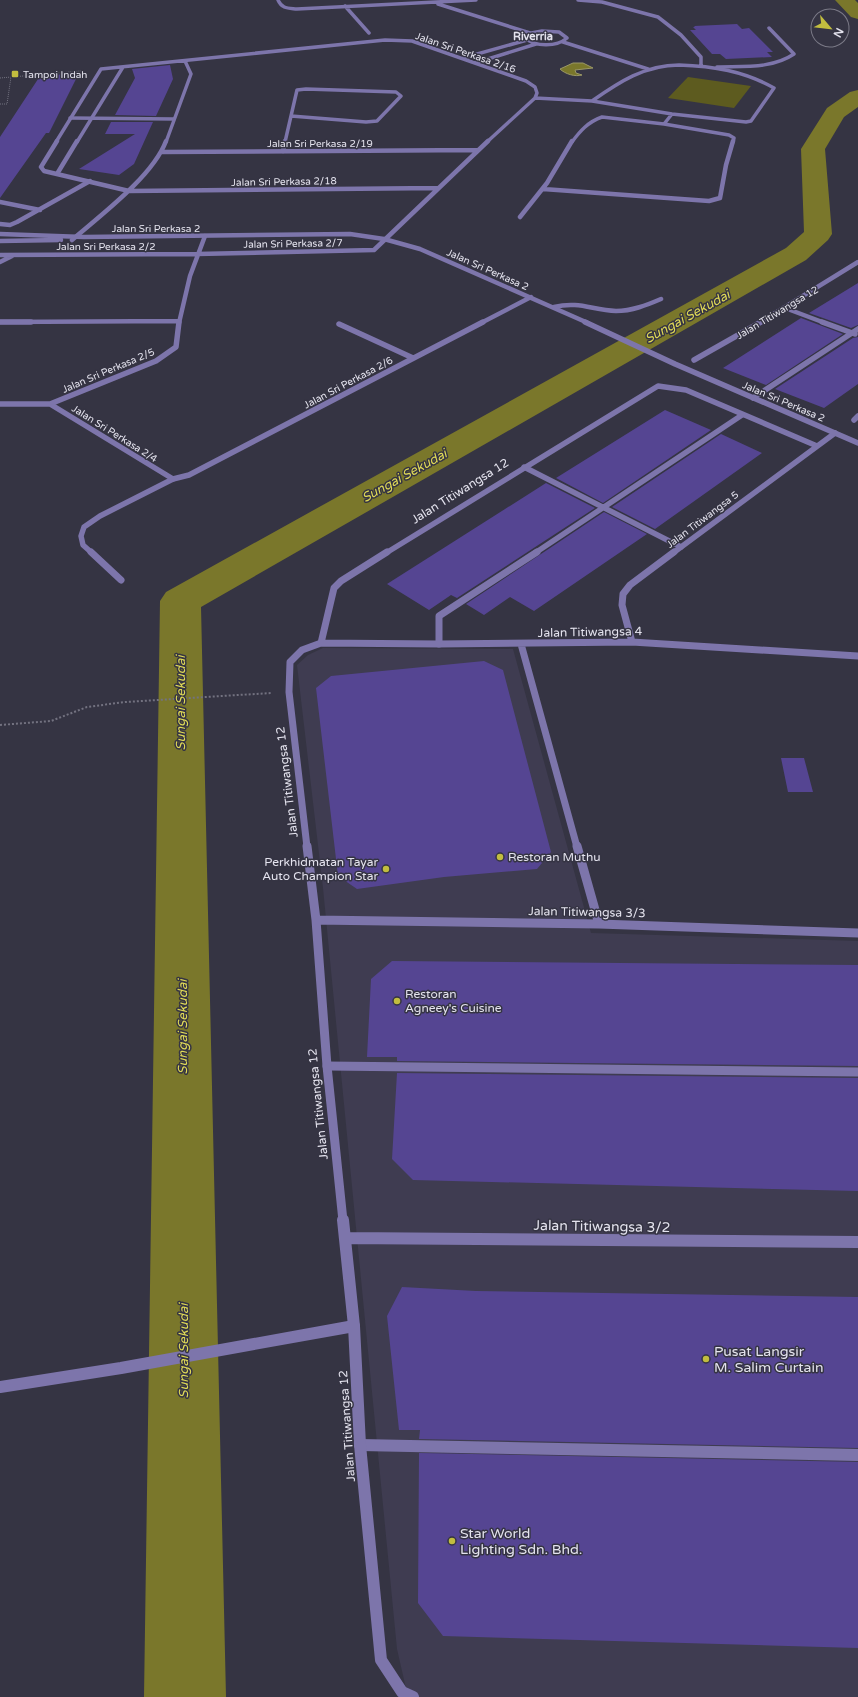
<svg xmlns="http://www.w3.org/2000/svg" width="858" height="1697" font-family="'Varela Round',sans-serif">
<rect width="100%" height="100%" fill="#353443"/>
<path fill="#3f3c51" d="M 323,648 L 513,649 L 591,933 L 858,941 L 858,1697 L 408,1697 L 397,1649 L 323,888 L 297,665 L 308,655 Z"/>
<path fill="#5d5b1f" d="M 688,77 L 751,86 L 734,108 L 668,98 Z"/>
<path fill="#7a772b" stroke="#9a9766" d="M 573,63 L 583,63 L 593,68 L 575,70 L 576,73 L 582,75 C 575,77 565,74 560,69 Z"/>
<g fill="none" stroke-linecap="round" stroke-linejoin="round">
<path fill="#7a772b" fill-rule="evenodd" d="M 835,0 L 855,0 L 858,3 L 858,19 L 851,17 Z
M 858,90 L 858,107 L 844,117 L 825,149 L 832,234 L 828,240 L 806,260 L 201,607 L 226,1697 L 144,1697 L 160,601 L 166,592 L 786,248 L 804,232 L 801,149 L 827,108 L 850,92 Z"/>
</g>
<path fill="#554592" d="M 737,24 L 742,29 L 749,28 L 773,52 L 767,52 L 772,57 L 726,59 L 720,54 L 712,54 L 690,30 L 696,30 L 693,27 L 695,27 L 694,26 Z
M 170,65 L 173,79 L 156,116 L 115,115 L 135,78 L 132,69 Z
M 79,73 L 49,133 L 46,133 L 0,198 L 0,137 L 40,76 Z
M 111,122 L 153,122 L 134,164 L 119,175 L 79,169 L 135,134 L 105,134 Z
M 858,283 L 858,325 L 851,328 L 809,313 Z
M 801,318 L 843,334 L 766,385 L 723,368 Z
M 858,337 L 858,384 L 824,408 L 775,389 L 853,338 Z
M 665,410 L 711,430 L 603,503 L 556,478 Z
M 721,434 L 762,453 L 655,529 L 612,507 Z
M 546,483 L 595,508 L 457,598 L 451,595 L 429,610 L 387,584 Z
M 604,512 L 647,534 L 534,611 L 510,597 L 484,615 L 466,604 Z
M 484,661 L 503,670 L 551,852 L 537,869 L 444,877 L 357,889 L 338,876 L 316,688 L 331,676 Z
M 781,758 L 804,758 L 813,792 L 788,792 Z
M 392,961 L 858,965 L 858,1066 L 397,1061 L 397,1057 L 367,1057 L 371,979 Z
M 397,1073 L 858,1078 L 858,1191 L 413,1180 L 392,1159 Z
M 402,1287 L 476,1291 L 858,1297 L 858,1448 L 419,1439 L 420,1430 L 399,1430 L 387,1316 Z
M 419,1453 L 858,1462 L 858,1648 L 443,1636 L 418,1603 Z"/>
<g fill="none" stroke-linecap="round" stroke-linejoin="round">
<path stroke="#737280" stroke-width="1" stroke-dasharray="1 1" stroke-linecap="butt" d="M 0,78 L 81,71
M 0,104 L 7,104 L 11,77"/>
<path stroke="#737280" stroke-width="2" stroke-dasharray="2 2" stroke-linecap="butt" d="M 0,725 L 51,721 L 87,707 L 125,702 L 271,693"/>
<path stroke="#7d75ab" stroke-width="3.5" d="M 717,67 C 743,66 772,69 794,54 L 769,28
M 306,89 L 396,92 L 401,96 L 377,121 L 366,122 L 291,116 L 297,90 Z
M 70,118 L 174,119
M 285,142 L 291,116"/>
<path stroke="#7d75ab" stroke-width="4.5" d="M 283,151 L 285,141
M 0,202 L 40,210
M 0,224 L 10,225 L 17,222 L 90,181
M 554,307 C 579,301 592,310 616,311 C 632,311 647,305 661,299
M 785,308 L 825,323"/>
<path stroke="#7d75ab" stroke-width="5.5" d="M 822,322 L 855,334
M 753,398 L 858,329
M 524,467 L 681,547
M 92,553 L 83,545 L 81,536 L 84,527 L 100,516 L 173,479
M 535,553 L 742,415"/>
<path stroke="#7d75ab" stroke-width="7" d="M 91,552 L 121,580
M 439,644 L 439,616 L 537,552"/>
<path stroke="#7d75ab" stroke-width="9" d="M 327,1066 L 858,1072"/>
<path stroke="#7d75ab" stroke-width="12" d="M 0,1387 L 121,1368 L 354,1326
M 360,1445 L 858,1455"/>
<path stroke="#7d75ab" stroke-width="3.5" d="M 278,0 C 282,9 288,8 297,9 L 476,0
M 578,0 L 602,2 L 658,17 L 681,35 L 701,57 L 701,65
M 438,4 L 530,33
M 345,6 L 369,33
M 542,31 L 559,32 L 567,38 C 557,47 535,47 525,38 L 526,34 Z
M 563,42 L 648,69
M 463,58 L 527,40
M 475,63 L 536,44
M 679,65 C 713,66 744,71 774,88 L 751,121 L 746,122 L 672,114 L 592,101 C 619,82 645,65 679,65 Z
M 535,98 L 592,101
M 672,114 L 664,124 L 729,135 L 734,138 L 733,142
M 56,142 L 101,69 L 385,40 L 412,41 L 526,81 L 535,87 L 537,93 L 535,98 L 487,142
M 77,142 L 123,67
M 166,142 L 191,74 L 185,61
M 572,142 C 580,131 588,122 602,117 L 664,124"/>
<path stroke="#7d75ab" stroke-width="4.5" d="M 57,141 L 41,167 L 44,171 L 129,191 L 438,188
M 162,152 L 478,150
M 57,174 L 77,141
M 543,189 L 709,201 L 720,198 L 726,165 L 733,141
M 520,217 L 547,183 L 572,141
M 72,240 C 101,215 153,176 166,141
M 0,255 L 197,254 L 374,250 L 488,141
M 0,262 L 12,256
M 0,322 L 179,321
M 179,323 L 190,276 L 205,236
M 481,323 L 531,297
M 759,323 L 858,262"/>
<path stroke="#7d75ab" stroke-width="5.5" d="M 0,322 L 31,322
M 339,324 L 413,358
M 694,360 L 761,322
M 0,404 L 50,404 L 173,479 L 189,475 L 483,322
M 50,404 L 156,361 L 176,347 L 179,322
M 854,420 L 858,416
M 386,553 L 658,386 L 686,390 L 817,446
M 673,553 L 835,433"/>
<path stroke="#7d75ab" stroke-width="7" d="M 632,642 L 622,605 L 623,594 L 630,585 L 674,552
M 321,643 L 334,588 L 341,581 L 387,552
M 521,644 L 577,847
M 307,847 L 289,692 L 290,662 L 302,650 L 321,643 L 439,644 L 632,642 L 858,656"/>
<path stroke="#7d75ab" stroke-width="9" d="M 307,846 L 316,920 L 327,1066 L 343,1221
M 577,846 L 599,924
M 316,920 L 599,924 L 858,933"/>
<path stroke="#7d75ab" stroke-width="12" d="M 343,1220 L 354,1326 L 360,1445 L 381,1660 L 402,1692 L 413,1697
M 345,1238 L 858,1242"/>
<path stroke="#7d75ab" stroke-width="4.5" d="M 0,234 L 84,237 L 350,234 L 384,239 L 420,249 L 588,323
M 0,241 L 61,240"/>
<path stroke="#7d75ab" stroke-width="5.5" d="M 585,322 L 675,364 L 858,443"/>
</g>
<g fill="#c2bd3f" stroke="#353443" stroke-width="1.5">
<rect x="11" y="70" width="8" height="8" rx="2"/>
<circle cx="500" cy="857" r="4"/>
<circle cx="386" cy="869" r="4"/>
<circle cx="397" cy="1001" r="4"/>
<circle cx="706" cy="1359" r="4"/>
<circle cx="452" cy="1541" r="4"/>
</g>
<g text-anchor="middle" stroke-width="3" stroke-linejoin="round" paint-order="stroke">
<g font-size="10" fill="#e4e3ee" stroke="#353443">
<text transform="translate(466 52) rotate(19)" y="4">Jalan Sri Perkasa 2/16</text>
<text x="320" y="147">Jalan Sri Perkasa 2/19</text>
<text transform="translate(284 181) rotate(-1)" y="4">Jalan Sri Perkasa 2/18</text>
<text x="156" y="232">Jalan Sri Perkasa 2</text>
<text transform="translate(293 243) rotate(-1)" y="4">Jalan Sri Perkasa 2/7</text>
<text x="106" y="250">Jalan Sri Perkasa 2/2</text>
<text transform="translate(488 269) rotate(24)" y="4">Jalan Sri Perkasa 2</text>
<text transform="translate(777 312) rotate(-31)" y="4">Jalan Titiwangsa 12</text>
<text transform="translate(108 370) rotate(-23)" y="4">Jalan Sri Perkasa 2/5</text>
<text transform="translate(348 382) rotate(-28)" y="4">Jalan Sri Perkasa 2/6</text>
<text transform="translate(784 401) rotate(23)" y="4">Jalan Sri Perkasa 2</text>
<text transform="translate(115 433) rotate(32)" y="4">Jalan Sri Perkasa 2/4</text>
<text transform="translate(702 519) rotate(-37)" y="4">Jalan Titiwangsa 5</text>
</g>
<g font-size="10" fill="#e4e3ee" stroke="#353443" text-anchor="start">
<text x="23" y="78">Tampoi Indah</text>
</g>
<g font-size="11" font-weight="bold" fill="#e4e3ee" stroke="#353443">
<text x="533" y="40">Riverria</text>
</g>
<g font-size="12" fill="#e4e3ee" stroke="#353443">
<text transform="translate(460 491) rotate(-32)" y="4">Jalan Titiwangsa 12</text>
<text transform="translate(590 632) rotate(-1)" y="4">Jalan Titiwangsa 4</text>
<text transform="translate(287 782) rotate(-97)" y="4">Jalan Titiwangsa 12</text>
<text transform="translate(587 912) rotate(1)" y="4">Jalan Titiwangsa 3/3</text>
<text transform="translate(318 1104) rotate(-96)" y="4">Jalan Titiwangsa 12</text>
<text transform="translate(347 1426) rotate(-94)" y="4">Jalan Titiwangsa 12</text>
</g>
<g font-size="12" fill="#e4e3ee" stroke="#353443" text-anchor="start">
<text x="508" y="861">Restoran Muthu</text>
<text x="378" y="866" text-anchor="end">Perkhidmatan Tayar<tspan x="378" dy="14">Auto Champion Star</tspan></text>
<text x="405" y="998">Restoran<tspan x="405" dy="14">Agneey's Cuisine</tspan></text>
</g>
<g font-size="13" font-style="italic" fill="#e0da56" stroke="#353443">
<text transform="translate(687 316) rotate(-29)" y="5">Sungai Sekudai</text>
<text transform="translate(404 475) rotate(-29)" y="5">Sungai Sekudai</text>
<text transform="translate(180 703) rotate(-90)" y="5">Sungai Sekudai</text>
<text transform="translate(182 1027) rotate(-90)" y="5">Sungai Sekudai</text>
<text transform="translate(183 1351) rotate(-90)" y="5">Sungai Sekudai</text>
</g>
<g font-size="14" fill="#e4e3ee" stroke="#353443">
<text transform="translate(602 1226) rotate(1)" y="5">Jalan Titiwangsa 3/2</text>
</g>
<g font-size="14" fill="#e4e3ee" stroke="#353443" text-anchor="start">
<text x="714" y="1356">Pusat Langsir<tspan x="714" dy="16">M. Salim Curtain</tspan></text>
<text x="460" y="1538">Star World<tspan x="460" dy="16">Lighting Sdn. Bhd.</tspan></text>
</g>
</g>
<g transform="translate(830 28) rotate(118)"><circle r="19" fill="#353443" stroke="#7b7a87"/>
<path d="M0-3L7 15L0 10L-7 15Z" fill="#c2bd3f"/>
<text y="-6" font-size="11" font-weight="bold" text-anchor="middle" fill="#e4e3ee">N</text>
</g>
</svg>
